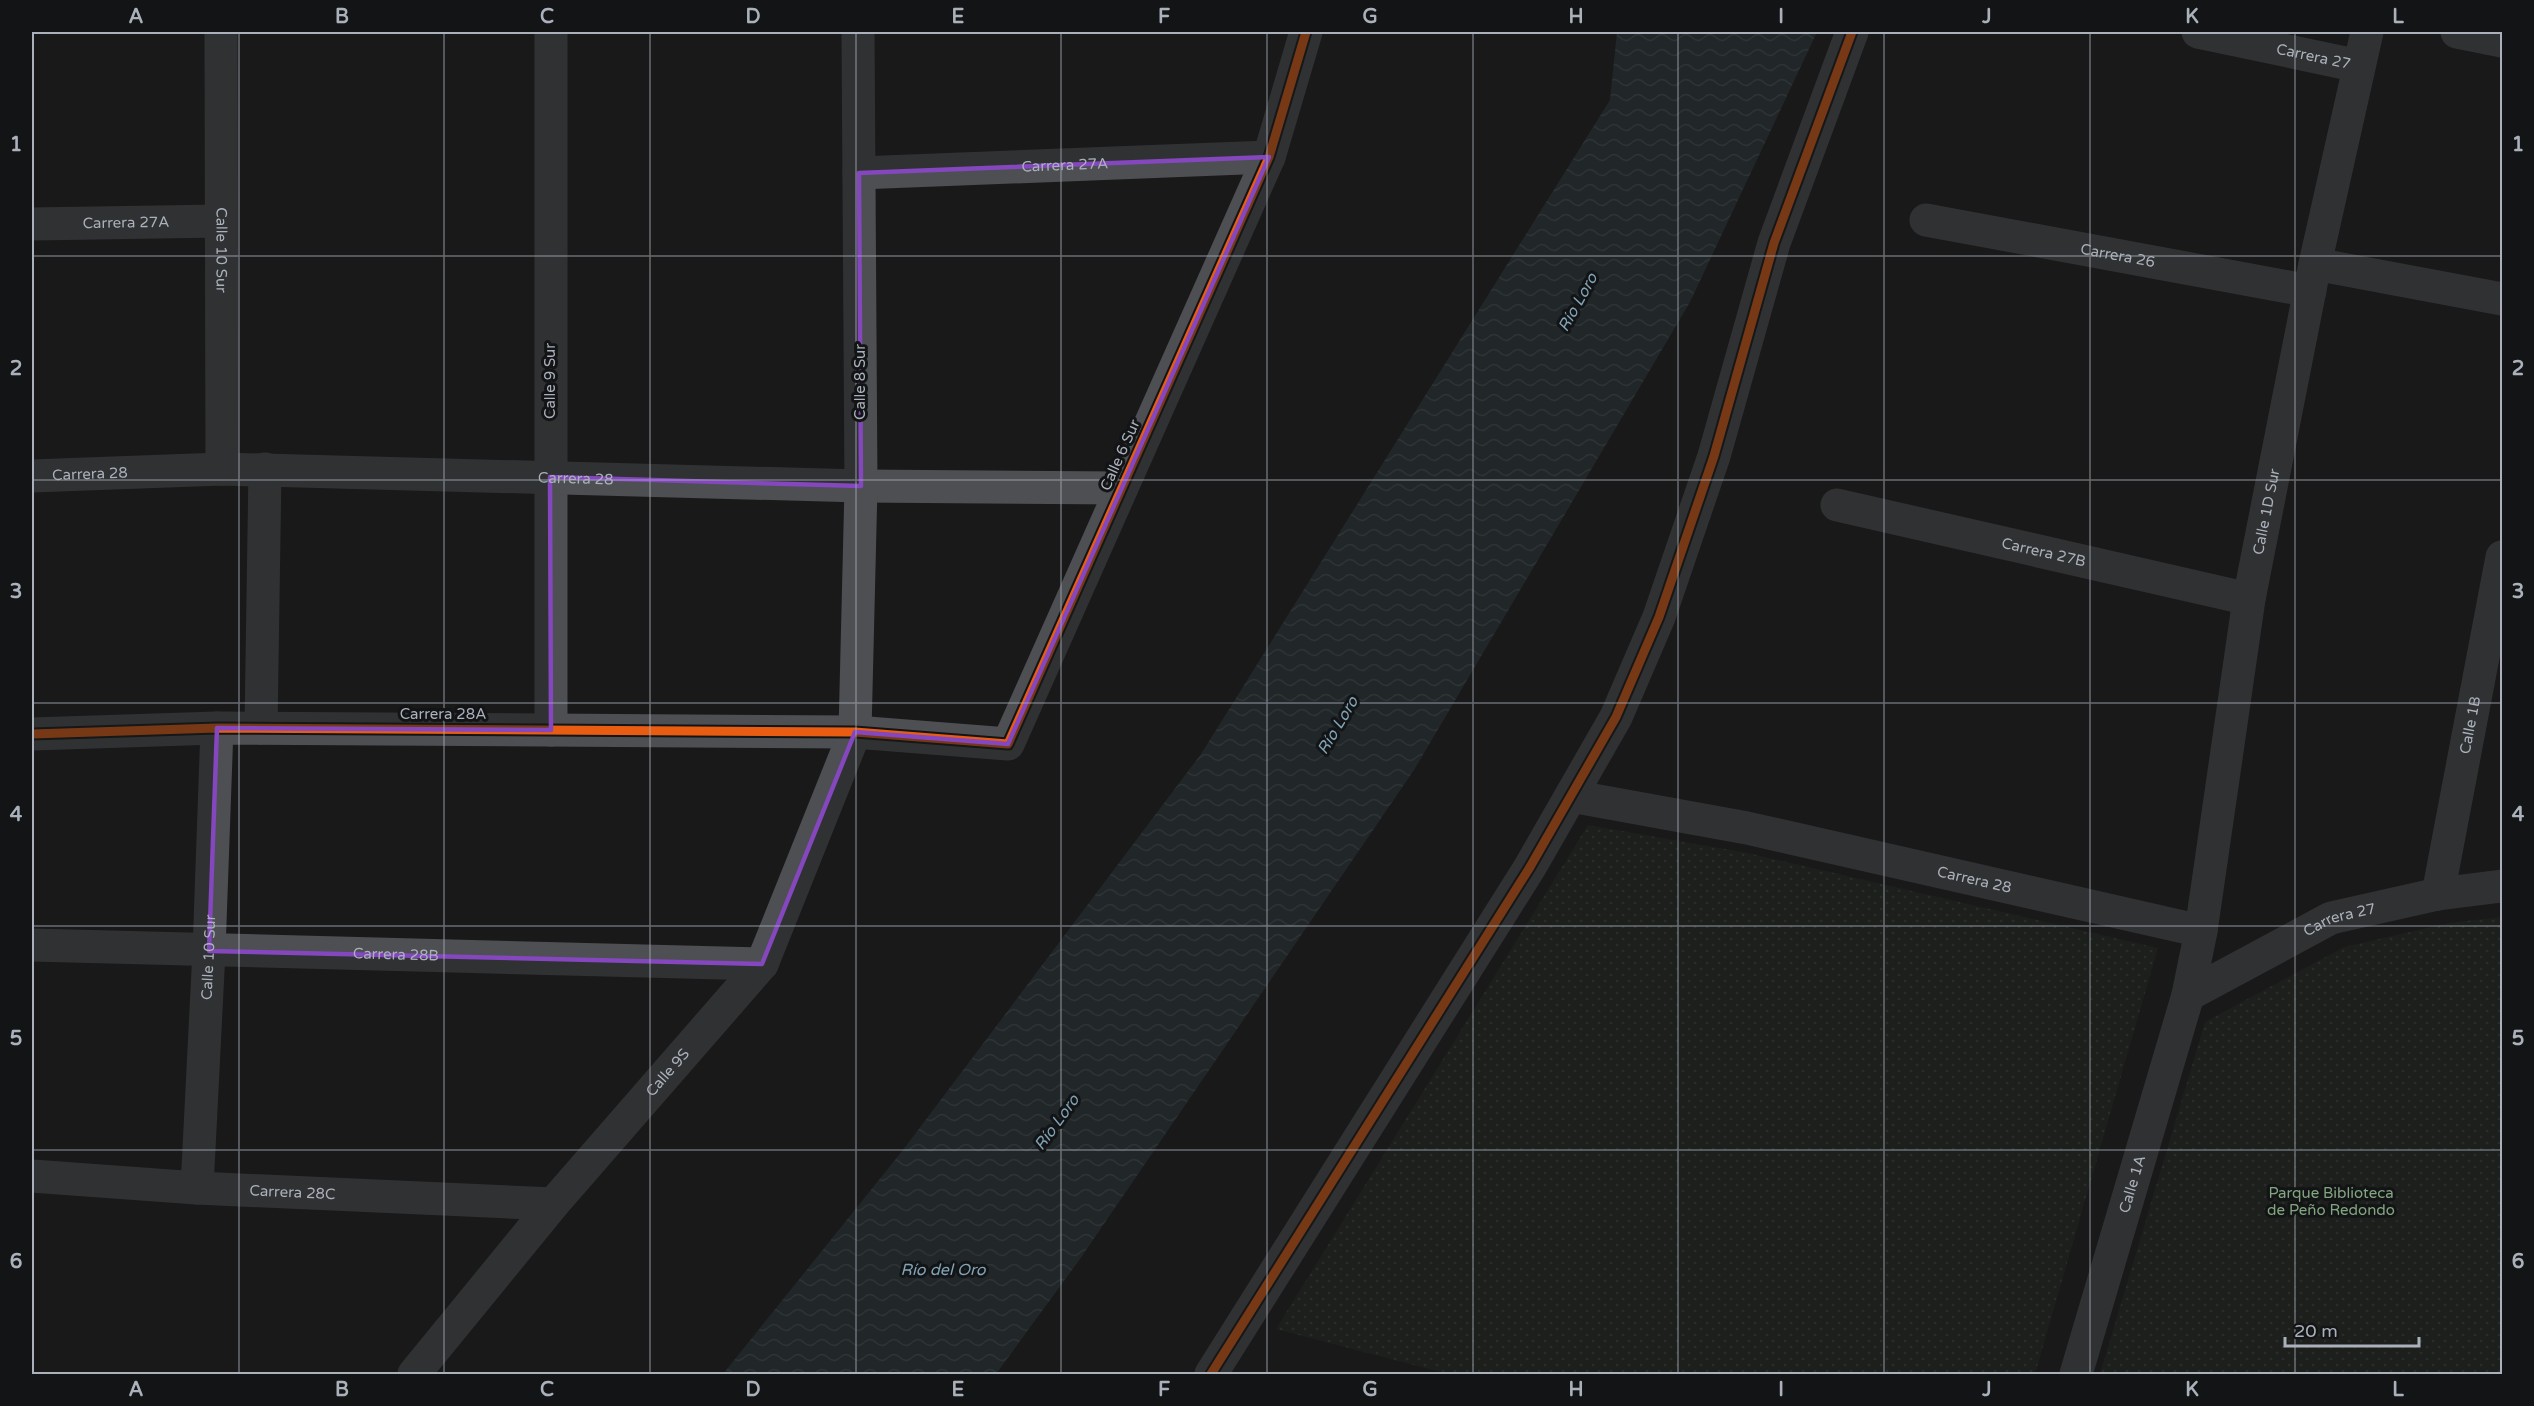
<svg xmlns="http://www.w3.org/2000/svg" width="2534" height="1406" font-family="'Varela Round',sans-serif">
<defs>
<pattern id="park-dots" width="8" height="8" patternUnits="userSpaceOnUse" patternTransform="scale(1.5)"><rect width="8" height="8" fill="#1f271f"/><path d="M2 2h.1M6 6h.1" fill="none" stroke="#3d443e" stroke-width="1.8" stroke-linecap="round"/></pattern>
<pattern id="water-waves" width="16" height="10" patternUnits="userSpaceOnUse" patternTransform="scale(1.5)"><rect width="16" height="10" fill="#2c373c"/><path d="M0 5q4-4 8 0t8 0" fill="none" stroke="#485256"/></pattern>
</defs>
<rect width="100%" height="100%" fill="#19191a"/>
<path fill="url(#park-dots)" d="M 1588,825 L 1748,853 L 2158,948 L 2035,1374 L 1448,1374 L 1276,1329 Z
M 2502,917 L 2502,1374 L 2100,1374 L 2205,1022 L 2344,947 L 2449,923 Z"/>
<path fill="url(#water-waves)" d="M 1617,32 L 1817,32 L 1690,302 L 1414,770 L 1080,1259 L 996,1374 L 723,1374 L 903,1150 L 1201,754 L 1610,100 Z"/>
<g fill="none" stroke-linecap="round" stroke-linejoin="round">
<g stroke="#4d4f53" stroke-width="33">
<path id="s1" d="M 221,32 L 222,469"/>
<path d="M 551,32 L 551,730"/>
<path id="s2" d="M 2198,32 L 2359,66"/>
<path d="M 2457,32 L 2502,41"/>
<path id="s3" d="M 859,173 L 1269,157"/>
<path id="s4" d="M 1926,220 L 2310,291"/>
<path id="s5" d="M 32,224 L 221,221"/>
<path d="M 2315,264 L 2502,299"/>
<path id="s6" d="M 32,476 L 222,469 L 861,486 L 1121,488"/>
<path id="s7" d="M 1837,505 L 2249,599"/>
<path d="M 261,728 L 265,469"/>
<path d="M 32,734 L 217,728 L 855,732 L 1008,744 L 1269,157 L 1306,32"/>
<path id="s8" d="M 1571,796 L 1747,828 L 2201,931"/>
<path id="s9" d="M 2438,894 L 2502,557"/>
<path id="s10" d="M 32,945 L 762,964"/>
<path id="s11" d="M 2188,995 L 2331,918 L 2438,894 L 2502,886"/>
<path id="s12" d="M 32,1176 L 197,1188 L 553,1204"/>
<path id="s13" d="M 197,1188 L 209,951 L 217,728"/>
<path id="s14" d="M 414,1374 L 553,1204 L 762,964 L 855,732 L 861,486 L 858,32"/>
<path d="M 1211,1374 L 1530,867 L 1616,717 L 1659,617 L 1714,456 L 1774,243 L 1852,32"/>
<path id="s15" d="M 2076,1374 L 2188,995 L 2201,931 L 2249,599 L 2315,264 L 2367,32"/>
</g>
<defs>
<path id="cycleway" d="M 32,734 L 217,728 L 855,732 L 1008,744 L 1269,157 L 1306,32
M 1211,1374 L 1530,867 L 1616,717 L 1659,617 L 1714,456 L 1774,243 L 1852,32"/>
</defs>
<use href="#cycleway" stroke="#131416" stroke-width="13"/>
<use href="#cycleway" stroke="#e95d12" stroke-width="9"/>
</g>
<path d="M0 0H2534V1406H0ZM 1269,157 L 1008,744 L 855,732 L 762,964 L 209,951 L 217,728 L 551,730 L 550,477 L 861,486 L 859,173 Z" fill="#19191a" fill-opacity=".55" fill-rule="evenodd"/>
<path fill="none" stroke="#8447be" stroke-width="4.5" stroke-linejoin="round" d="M 1269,157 L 1008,744 L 855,732 L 762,964 L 209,951 L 217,728 L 551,730 L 550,477 L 861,486 L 859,173 Z"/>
<path fill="none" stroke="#aab1bb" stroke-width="1.5" stroke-opacity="0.55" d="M 239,32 L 239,1374M 444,32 L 444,1374M 650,32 L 650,1374M 856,32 L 856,1374M 1061,32 L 1061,1374M 1267,32 L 1267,1374M 1473,32 L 1473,1374M 1678,32 L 1678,1374M 1884,32 L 1884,1374M 2090,32 L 2090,1374M 2295,32 L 2295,1374M 32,256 L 2502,256M 32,480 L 2502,480M 32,703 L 2502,703M 32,926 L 2502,926M 32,1150 L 2502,1150"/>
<g text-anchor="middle" stroke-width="6" stroke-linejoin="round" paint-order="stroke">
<g font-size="15" fill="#aab1bb" stroke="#131416">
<text dy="5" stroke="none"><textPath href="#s2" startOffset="118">Carrera 27</textPath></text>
<text dy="5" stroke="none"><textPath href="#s3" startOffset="206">Carrera 27A</textPath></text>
<text dy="5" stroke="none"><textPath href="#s5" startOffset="94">Carrera 27A</textPath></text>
<text dy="5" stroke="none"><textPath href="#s1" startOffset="218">Calle 10 Sur</textPath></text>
<text dy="5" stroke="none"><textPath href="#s4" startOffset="195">Carrera 26</textPath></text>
<text transform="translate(550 381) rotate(-90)" y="5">Calle 9 Sur</text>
<text transform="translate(860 382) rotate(-90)" y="5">Calle 8 Sur</text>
<text transform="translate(1120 455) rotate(-66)" y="5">Calle 6 Sur</text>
<text dy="5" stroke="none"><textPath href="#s6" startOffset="58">Carrera 28</textPath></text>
<text dy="5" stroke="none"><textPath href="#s6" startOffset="544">Carrera 28</textPath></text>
<text dy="5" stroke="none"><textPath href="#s15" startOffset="885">Calle 1D Sur</textPath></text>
<text dy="5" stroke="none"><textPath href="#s7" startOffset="212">Carrera 27B</textPath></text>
<text x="443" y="719">Carrera 28A</text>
<text dy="5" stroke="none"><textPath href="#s9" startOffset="172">Calle 1B</textPath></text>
<text dy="5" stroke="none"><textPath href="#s8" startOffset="412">Carrera 28</textPath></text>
<text dy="5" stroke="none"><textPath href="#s11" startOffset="170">Carrera 27</textPath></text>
<text dy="5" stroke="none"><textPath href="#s10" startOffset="364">Carrera 28B</textPath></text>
<text dy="5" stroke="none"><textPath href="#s13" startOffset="231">Calle 10 Sur</textPath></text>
<text dy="5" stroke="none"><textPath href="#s14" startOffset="394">Calle 9S</textPath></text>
<text dy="5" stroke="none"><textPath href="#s15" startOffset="198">Calle 1A</textPath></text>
<text dy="5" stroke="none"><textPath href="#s12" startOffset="261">Carrera 28C</textPath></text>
</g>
<g font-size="15" fill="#83a681" stroke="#131416">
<text x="2331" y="1198">Parque Biblioteca<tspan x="2331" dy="17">de Peño Redondo</tspan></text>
</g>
<g font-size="16" font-style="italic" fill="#81a4b6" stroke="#131416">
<text transform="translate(1577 302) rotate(-61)" y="6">Río Loro</text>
<text transform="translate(1337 725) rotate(-59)" y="6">Río Loro</text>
<text transform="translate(1056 1122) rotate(-54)" y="6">Río Loro</text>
<text x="943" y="1275">Río del Oro</text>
</g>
</g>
<rect width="2534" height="1406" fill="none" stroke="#131416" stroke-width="66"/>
<path d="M2285 1337v9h134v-9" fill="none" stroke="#aab1bb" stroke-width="3"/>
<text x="2294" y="1337" font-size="18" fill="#aab1bb" stroke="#131416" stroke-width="4.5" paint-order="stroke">20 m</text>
<rect x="33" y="33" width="2468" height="1340" fill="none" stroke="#aab1bb" stroke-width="2"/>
<g font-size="20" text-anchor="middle" font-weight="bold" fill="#aab1bb">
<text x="136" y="23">A</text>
<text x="342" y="23">B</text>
<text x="547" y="23">C</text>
<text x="753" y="23">D</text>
<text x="958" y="23">E</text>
<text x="1164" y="23">F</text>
<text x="1370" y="23">G</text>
<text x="1576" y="23">H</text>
<text x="1781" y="23">I</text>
<text x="1987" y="23">J</text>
<text x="2192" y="23">K</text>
<text x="2398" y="23">L</text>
<text x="16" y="151">1</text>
<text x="2518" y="151">1</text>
<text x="16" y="375">2</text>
<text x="2518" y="375">2</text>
<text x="16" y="598">3</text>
<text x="2518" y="598">3</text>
<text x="16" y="821">4</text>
<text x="2518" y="821">4</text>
<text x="16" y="1045">5</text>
<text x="2518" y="1045">5</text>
<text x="16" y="1268">6</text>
<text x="2518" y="1268">6</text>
<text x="136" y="1396">A</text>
<text x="342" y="1396">B</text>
<text x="547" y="1396">C</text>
<text x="753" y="1396">D</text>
<text x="958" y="1396">E</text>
<text x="1164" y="1396">F</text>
<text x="1370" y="1396">G</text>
<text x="1576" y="1396">H</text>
<text x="1781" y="1396">I</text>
<text x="1987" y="1396">J</text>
<text x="2192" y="1396">K</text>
<text x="2398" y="1396">L</text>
</g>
</svg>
